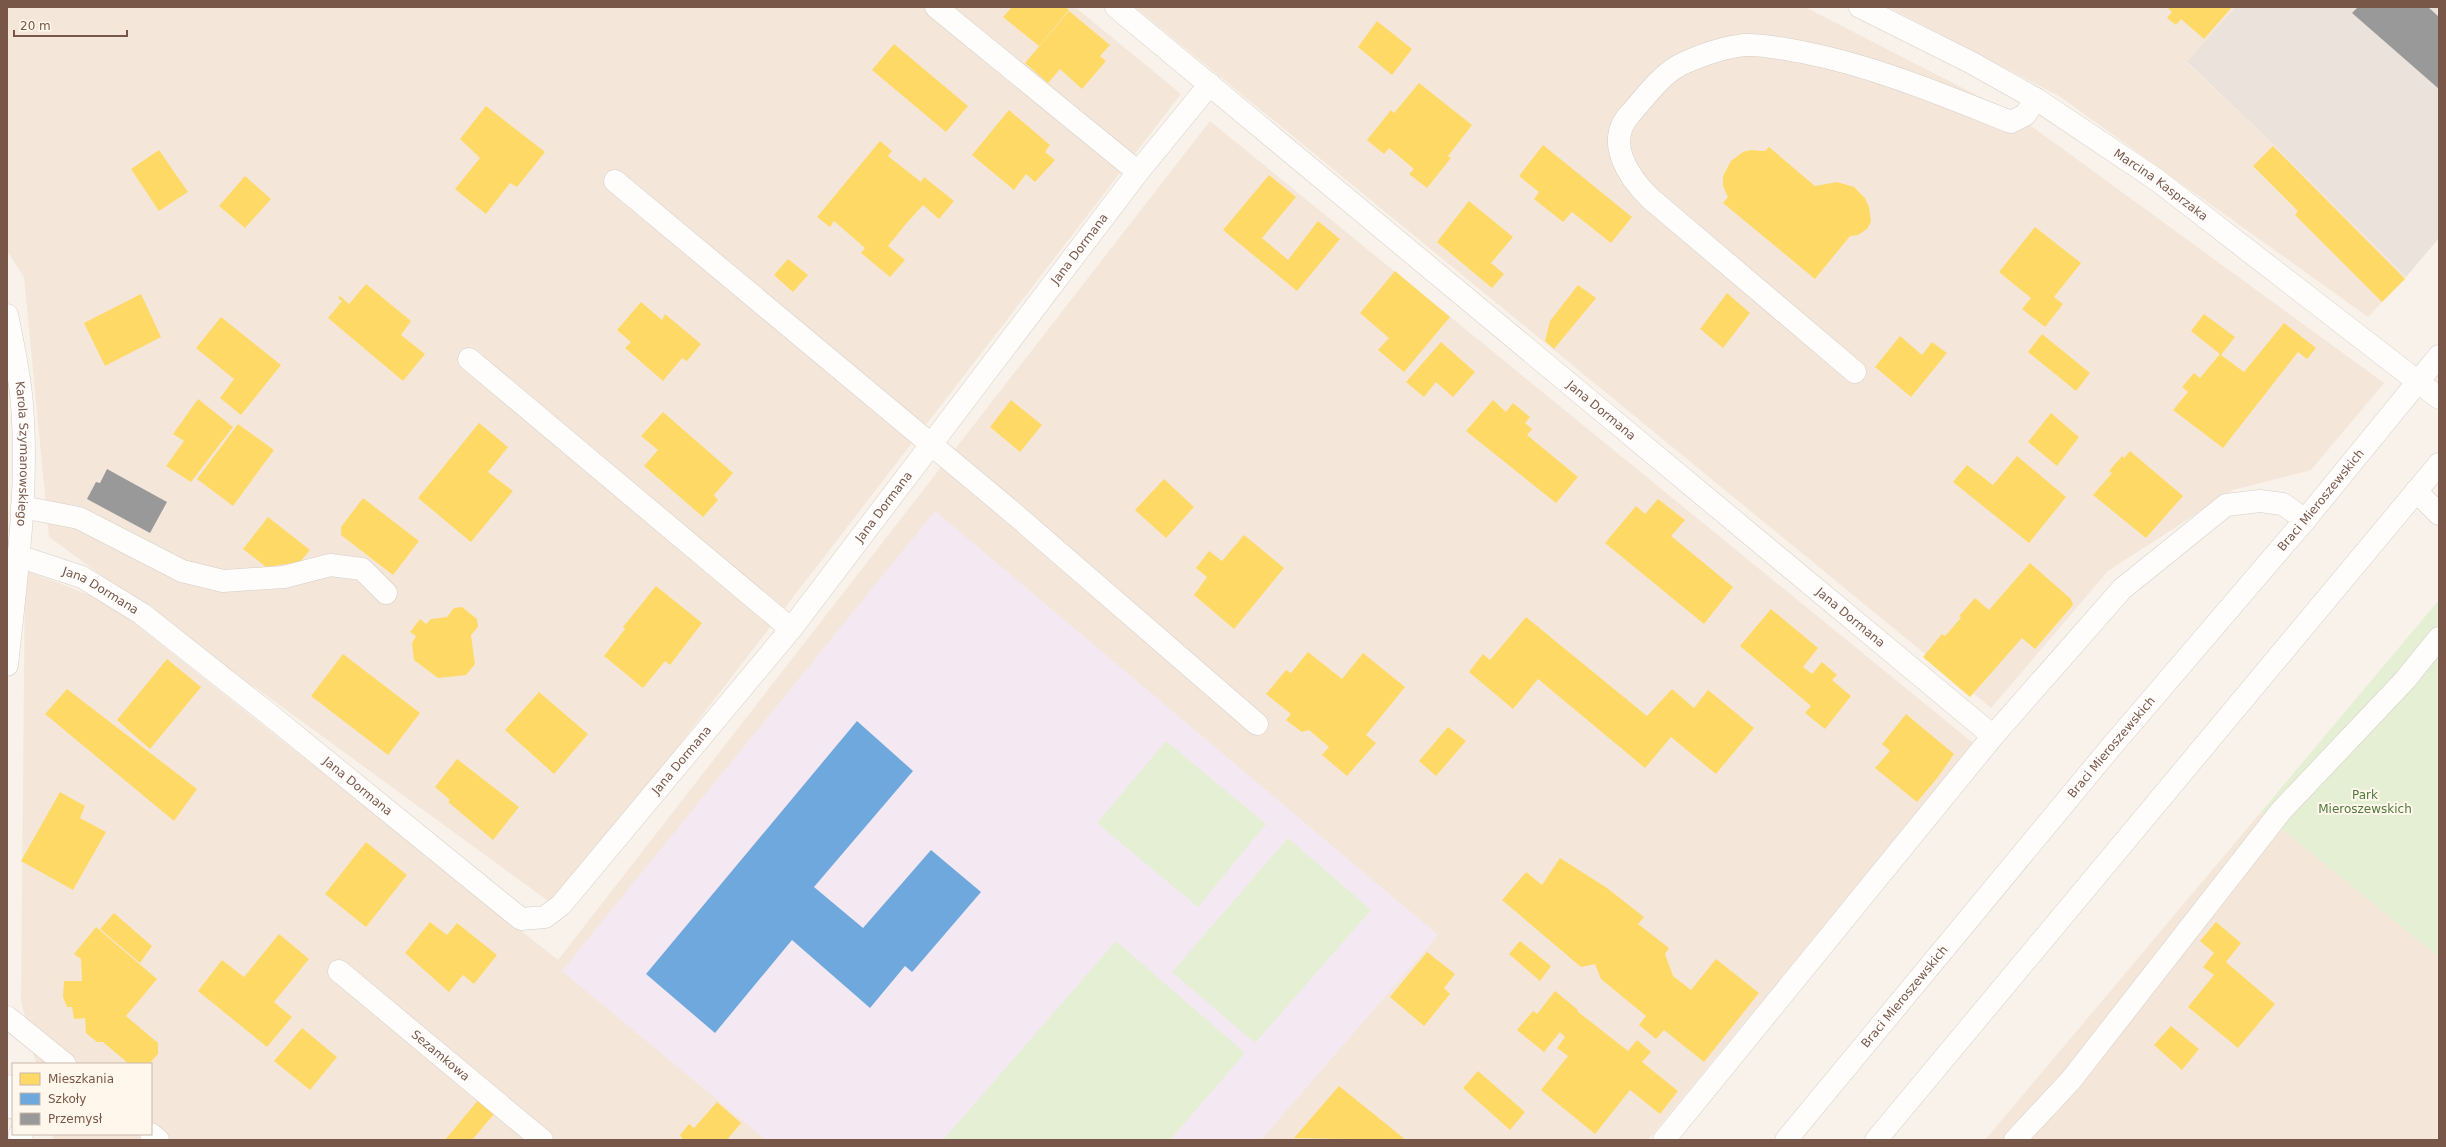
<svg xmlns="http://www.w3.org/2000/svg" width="2446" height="1147" font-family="'DejaVu Sans',sans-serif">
<rect width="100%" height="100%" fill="#f8f2ea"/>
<path fill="#f4e7da" d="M 7,7 L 1075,7 L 1181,94 L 555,906 L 49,537 L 24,277 L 7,251 Z
M 1135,7 L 1805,7 L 2019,117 L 2384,383 L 2311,470 L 2233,490 L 2108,571 L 1991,708 Z
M 1888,7 L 2235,7 L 2187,63 L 2274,145 L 2406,277 L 2368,317 L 2059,96 Z
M 1210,121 L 1973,743 L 1648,1140 L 53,1140 L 52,1134 L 151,1134 L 151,1064 L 36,1064 L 21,1000 L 25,570 L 108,602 L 558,960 Z
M 2261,812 L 2439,957 L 2439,1140 L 1985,1140 Z"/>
<path fill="#ebe2db" d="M 2235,7 L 2439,7 L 2439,238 L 2406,277 L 2274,145 L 2187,62 Z"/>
<path fill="#f4e9f3" d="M 935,511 L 1438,935 L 1261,1140 L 766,1140 L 562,971 Z"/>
<path fill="#e4efd3" d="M 2439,600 L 2439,957 L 2261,812 Z
M 1166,741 L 1266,824 L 1198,907 L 1097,823 Z
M 1288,838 L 1371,910 L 1255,1043 L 1172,972 Z
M 1116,941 L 1245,1053 L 1170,1140 L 943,1140 Z"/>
<path fill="#ffd966" d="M 1012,7 L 1065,7 L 1069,10 L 1039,46 L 1003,17 Z
M 2167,7 L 2232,7 L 2204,39 L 2181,19 L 2176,25 L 2167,18 L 2172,12 Z
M 1069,11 L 1110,45 L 1100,56 L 1106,61 L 1082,89 L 1060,69 L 1048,83 L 1025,63 Z
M 1377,21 L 1412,49 L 1392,75 L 1358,47 Z
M 894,44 L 968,106 L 946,132 L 872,70 Z
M 1419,83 L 1472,125 L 1448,156 L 1451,158 L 1427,188 L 1409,174 L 1414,169 L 1389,148 L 1384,154 L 1367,140 L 1391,110 L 1394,113 Z
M 486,106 L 545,152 L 517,187 L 510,183 L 486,214 L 455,189 L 480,158 L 460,139 Z
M 1009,110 L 1050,145 L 1045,152 L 1055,160 L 1035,182 L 1026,174 L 1014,190 L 972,155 Z
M 880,141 L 892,151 L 888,156 L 921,182 L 924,177 L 954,201 L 939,219 L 923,205 L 905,225 L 888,246 L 905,260 L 890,277 L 861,253 L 865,248 L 834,221 L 830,227 L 817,217 Z
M 1543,145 L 1632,217 L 1611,243 L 1572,212 L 1563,222 L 1534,199 L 1539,192 L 1519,176 Z
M 2273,146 L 2405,279 L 2382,302 L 2295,215 L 2298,211 L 2253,166 Z
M 1769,147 L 1815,186 L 1837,182 L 1854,187 L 1865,198 L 1869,207 L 1871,222 L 1867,229 L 1858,235 L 1850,236 L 1815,279 L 1723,203 L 1728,197 L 1723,186 L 1723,176 L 1731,161 L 1743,152 L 1750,150 L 1765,151 Z
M 159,150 L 188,192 L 159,211 L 131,169 Z
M 1269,175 L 1296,197 L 1262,238 L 1288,260 L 1318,221 L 1340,239 L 1297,291 L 1223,230 Z
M 245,176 L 271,199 L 245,228 L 219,206 Z
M 1469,201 L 1513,237 L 1491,263 L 1504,274 L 1492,288 L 1437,242 Z
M 2035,227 L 2081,263 L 2054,297 L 2063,304 L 2045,327 L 2022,309 L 2031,298 L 1999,272 Z
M 788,259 L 808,275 L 793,292 L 774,275 Z
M 1395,271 L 1450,317 L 1404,372 L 1378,350 L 1389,338 L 1360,313 Z
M 366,284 L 411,321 L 401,335 L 425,354 L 403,381 L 328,318 L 342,301 L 338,298 L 340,296 L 349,304 Z
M 1578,285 L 1596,298 L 1554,349 L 1545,341 L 1550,321 Z
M 1727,293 L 1750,313 L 1723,348 L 1700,329 Z
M 141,294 L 161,337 L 105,366 L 84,323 Z
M 641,302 L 662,320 L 665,314 L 701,344 L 687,361 L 682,358 L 663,381 L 625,348 L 631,342 L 617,330 Z
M 2204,314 L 2235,337 L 2221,355 L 2244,372 L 2284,323 L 2316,348 L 2307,359 L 2298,352 L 2223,448 L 2173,410 L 2188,392 L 2182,387 L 2194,373 L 2200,378 L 2220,354 L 2191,331 Z
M 221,317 L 281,365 L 241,415 L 220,398 L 234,379 L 196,348 Z
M 2042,334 L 2090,373 L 2076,391 L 2028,352 Z
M 1900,336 L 1922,355 L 1932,342 L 1947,353 L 1911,397 L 1875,367 Z
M 1441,342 L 1475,372 L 1453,397 L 1436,382 L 1424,397 L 1406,382 Z
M 198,399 L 233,427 L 191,482 L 166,466 L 184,441 L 173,434 Z
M 1011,400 L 1042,425 L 1020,452 L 990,427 Z
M 1493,400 L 1506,412 L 1513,403 L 1530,417 L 1525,423 L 1532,429 L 1527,435 L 1578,477 L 1556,503 L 1466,431 Z
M 663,412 L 733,473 L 714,495 L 718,500 L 703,517 L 644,466 L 658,450 L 641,436 Z
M 2051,413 L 2079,437 L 2057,466 L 2028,442 Z
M 479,423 L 508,447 L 488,472 L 513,491 L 471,542 L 418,498 Z
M 238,424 L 274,450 L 233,506 L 197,479 Z
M 2130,451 L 2183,496 L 2146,538 L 2093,495 L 2112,473 L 2109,471 L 2122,456 L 2124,458 Z
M 2017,456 L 2066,497 L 2029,543 L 1953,482 L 1967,465 L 1993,485 Z
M 1164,479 L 1194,507 L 1166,538 L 1135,510 Z
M 363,498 L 419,541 L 393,575 L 341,535 L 341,527 Z
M 1658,499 L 1685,520 L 1671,536 L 1733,587 L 1704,624 L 1605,543 L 1636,506 L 1645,514 Z
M 268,517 L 310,550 L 300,562 L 266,567 L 243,549 Z
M 1244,535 L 1284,568 L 1234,629 L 1194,595 L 1207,577 L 1196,568 L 1209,551 L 1222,561 Z
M 2030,563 L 2071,599 L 2073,605 L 2035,649 L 2022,638 L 1970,697 L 1923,657 L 1942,634 L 1945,636 L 1961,618 L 1959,616 L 1975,598 L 1989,610 Z
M 656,586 L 702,623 L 670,665 L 665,661 L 643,688 L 604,656 L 625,629 L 623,627 Z
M 462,607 L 477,619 L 478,627 L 471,635 L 475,664 L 466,675 L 438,678 L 414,660 L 412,643 L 416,636 L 410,632 L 420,619 L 426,624 L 431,619 L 447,617 L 454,608 Z
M 1771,609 L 1818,648 L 1803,667 L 1812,674 L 1822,662 L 1837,675 L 1832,680 L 1851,696 L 1825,729 L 1805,713 L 1811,706 L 1740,646 Z
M 1526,617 L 1647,716 L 1672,689 L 1694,708 L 1708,690 L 1754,728 L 1716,774 L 1671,737 L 1645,768 L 1538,679 L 1513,709 L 1469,672 L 1483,654 L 1490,660 Z
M 1308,652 L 1342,679 L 1363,653 L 1405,687 L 1366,735 L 1376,743 L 1347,776 L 1322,755 L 1329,747 L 1309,730 L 1302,732 L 1286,720 L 1291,714 L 1266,694 L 1286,670 L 1291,673 Z
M 343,654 L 420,713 L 388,755 L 311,696 Z
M 167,659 L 201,687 L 150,749 L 117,720 Z
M 67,689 L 197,789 L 174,821 L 45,714 Z
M 539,692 L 588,734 L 554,774 L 505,730 Z
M 1906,714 L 1954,754 L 1938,777 L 1917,802 L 1875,768 L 1890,751 L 1882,744 Z
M 1448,727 L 1466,741 L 1436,776 L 1419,761 Z
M 457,759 L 519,807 L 493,840 L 448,802 L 450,800 L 435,787 Z
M 60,792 L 85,806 L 80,818 L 106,832 L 73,890 L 21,861 Z
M 366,842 L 407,875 L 366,927 L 325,894 Z
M 1560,858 L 1607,888 L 1644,917 L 1638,924 L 1669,948 L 1665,954 L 1673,976 L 1691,990 L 1716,959 L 1759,993 L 1704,1062 L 1664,1030 L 1656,1039 L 1639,1025 L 1646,1016 L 1601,979 L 1595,964 L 1581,967 L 1502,900 L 1526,872 L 1542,885 Z
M 114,913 L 152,946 L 140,963 L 100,929 Z
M 430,922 L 447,935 L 457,923 L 497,955 L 474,984 L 463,975 L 449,992 L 405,953 Z
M 2216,922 L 2241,943 L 2226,962 L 2275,1004 L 2238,1048 L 2188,1007 L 2214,975 L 2203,967 L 2214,953 L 2200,941 Z
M 96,927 L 157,979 L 126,1016 L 158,1043 L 158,1054 L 149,1064 L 129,1064 L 103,1042 L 97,1042 L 86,1033 L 85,1018 L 74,1019 L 72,1007 L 67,1007 L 63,997 L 64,981 L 82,981 L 81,959 L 74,954 Z
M 279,934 L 309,959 L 274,1002 L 292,1017 L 267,1047 L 198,991 L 222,960 L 244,977 Z
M 1520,941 L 1551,966 L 1540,981 L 1509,954 Z
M 1427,952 L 1455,974 L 1444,988 L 1450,994 L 1424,1026 L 1390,997 Z
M 1555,991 L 1578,1010 L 1577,1011 L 1628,1051 L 1637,1040 L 1651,1052 L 1642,1062 L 1678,1091 L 1660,1114 L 1630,1090 L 1595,1134 L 1541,1090 L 1568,1056 L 1557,1048 L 1565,1037 L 1560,1032 L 1544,1052 L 1517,1030 L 1533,1011 L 1537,1014 Z
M 2171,1026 L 2199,1049 L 2182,1070 L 2154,1045 Z
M 302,1028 L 337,1057 L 310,1090 L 274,1061 Z
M 1478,1071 L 1525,1112 L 1510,1130 L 1463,1088 Z
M 1339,1086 L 1406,1140 L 1294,1138 Z
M 484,1093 L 500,1107 L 472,1140 L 445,1140 Z
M 717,1102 L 741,1123 L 727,1140 L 683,1140 L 680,1135 L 689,1124 L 694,1128 Z"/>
<path fill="#6fa8dc" d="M 857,721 L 913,771 L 814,887 L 863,928 L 931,850 L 981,892 L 914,970 L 912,972 L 905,966 L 870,1008 L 792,940 L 715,1033 L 646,974 Z"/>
<path fill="#999" d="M 2358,7 L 2428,7 L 2439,17 L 2439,89 L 2352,13 Z
M 107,469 L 167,502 L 150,533 L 87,499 L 96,482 L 100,483 Z"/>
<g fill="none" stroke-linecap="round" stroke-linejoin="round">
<defs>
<path id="lane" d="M 936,7 L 1138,172
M 615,181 L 1011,511 L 1257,724
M 469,359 L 791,629
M 1855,372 L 1651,199 C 1628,177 1604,141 1631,113 C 1646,96 1663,72 1684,63 C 1702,55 1725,47 1745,45 C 1763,44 1784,49 1802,52 C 1874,66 1943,95 2011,122 L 2025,115 L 2036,99
M 2416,491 L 2439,514
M 22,507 L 79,518 L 182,571 L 223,581 L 284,577 L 330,565 L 362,569 L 386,593
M 7,1017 L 65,1064
M 151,1134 L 158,1140
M 1664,1140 L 1993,736 L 2122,589 L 2226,505 L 2260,501 L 2283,504 L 2305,520
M 2015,1140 L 2071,1080 L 2281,811 L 2405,680 L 2439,638"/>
<g id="street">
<path id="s1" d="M 1116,7 L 1993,736"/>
<path id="s2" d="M 1860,7 L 1972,63 L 2036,99 L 2157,180 L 2439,398"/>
<path id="s3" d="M 7,315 C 13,344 20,375 22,405 C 29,491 16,579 7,665"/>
<path id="s4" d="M 18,556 L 82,577 L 142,614 L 270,715 L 521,919 L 545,917 L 561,905 L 791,629 L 1138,172 L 1210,84"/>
<path id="s5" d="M 339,971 L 542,1140"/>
<path d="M 7,1086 L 13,1108"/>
<path d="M 20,1134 L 22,1140"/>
</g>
<g id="secondary">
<path id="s6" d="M 1786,1140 L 2111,747 L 2305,520 L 2439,356"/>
<path d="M 1876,1140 L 2439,464"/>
</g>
</defs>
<use href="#lane" stroke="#d6cdc6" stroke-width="23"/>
<use href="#street" stroke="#d6cdc6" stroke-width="23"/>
<use href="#secondary" stroke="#d7cdc6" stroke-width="23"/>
<use href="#lane" stroke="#fefdfc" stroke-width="22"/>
<use href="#street" stroke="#fefdfc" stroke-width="22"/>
<use href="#secondary" stroke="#fefdfc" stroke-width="22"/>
</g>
<g text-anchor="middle" stroke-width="4" stroke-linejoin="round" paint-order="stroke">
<g font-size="12" fill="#785748" stroke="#fff7ec">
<text dy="4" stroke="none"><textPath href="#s2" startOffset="350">Marcina Kasprzaka</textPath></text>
<text dy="4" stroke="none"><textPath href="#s4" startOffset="1505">Jana Dormana</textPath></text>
<text dy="4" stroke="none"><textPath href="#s1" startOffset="631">Jana Dormana</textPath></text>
<text dy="4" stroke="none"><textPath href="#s3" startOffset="140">Karola Szymanowskiego</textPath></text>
<text dy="4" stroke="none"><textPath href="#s6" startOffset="834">Braci Mieroszewskich</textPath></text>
<text dy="4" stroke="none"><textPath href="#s4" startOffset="1181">Jana Dormana</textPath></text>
<text dy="4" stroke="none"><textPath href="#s4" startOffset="90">Jana Dormana</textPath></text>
<text dy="4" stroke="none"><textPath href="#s1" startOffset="955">Jana Dormana</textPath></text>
<text dy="4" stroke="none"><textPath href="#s6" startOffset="510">Braci Mieroszewskich</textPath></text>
<text dy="4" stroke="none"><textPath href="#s4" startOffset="857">Jana Dormana</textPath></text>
<text dy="4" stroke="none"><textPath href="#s4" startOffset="414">Jana Dormana</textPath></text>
<text dy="4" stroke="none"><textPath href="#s6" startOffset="186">Braci Mieroszewskich</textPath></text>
<text dy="4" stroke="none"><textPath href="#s5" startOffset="132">Sezamkowa</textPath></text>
</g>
<g font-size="12" fill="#50793c" stroke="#fff7ec">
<text x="2365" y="799">Park<tspan x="2365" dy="14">Mieroszewskich</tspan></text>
</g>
</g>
<rect width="2446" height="1147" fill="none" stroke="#785748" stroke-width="16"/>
<rect x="12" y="1063" width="140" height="72" fill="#fff7ec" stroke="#c9b7aa"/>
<rect x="20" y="1073" width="20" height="12" fill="#ffd966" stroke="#c9b7aa"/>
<text x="48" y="1083" font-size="12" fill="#785748">Mieszkania</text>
<rect x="20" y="1093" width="20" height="12" fill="#6fa8dc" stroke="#c9b7aa"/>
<text x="48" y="1103" font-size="12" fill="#785748">Szkoły</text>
<rect x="20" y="1113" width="20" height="12" fill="#999999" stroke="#c9b7aa"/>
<text x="48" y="1123" font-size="12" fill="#785748">Przemysł</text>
<path d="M14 30v6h113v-6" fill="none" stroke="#785748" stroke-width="2"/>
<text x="20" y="30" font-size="12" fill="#785748" stroke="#fff7ec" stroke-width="3" paint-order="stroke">20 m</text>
</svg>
